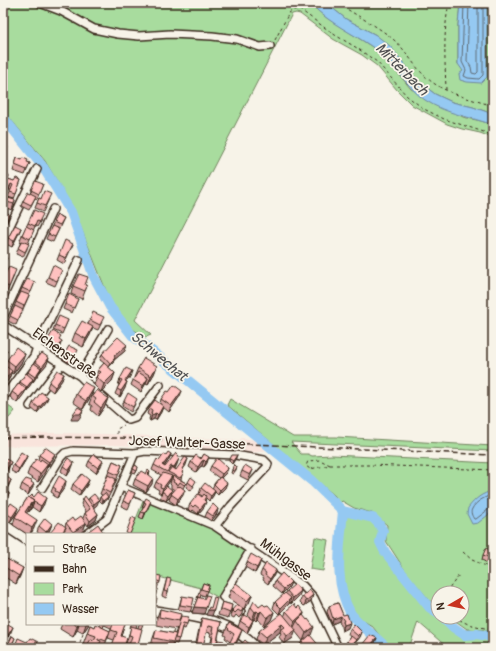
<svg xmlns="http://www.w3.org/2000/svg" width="496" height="651" font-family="Pangolin,sans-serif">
<rect width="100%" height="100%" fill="#f7f3e8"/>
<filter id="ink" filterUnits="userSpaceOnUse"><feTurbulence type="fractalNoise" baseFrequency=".025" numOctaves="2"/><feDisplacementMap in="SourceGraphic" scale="8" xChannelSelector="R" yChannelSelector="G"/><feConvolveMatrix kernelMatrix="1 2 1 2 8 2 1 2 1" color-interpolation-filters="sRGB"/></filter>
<g filter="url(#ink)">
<path fill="#f9e4dc" d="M 53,433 L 104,434 L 240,440 L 242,438 L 255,440 L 266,451 L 250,453 L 223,450 L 113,445 L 3,446 L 3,435 Z"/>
<path fill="#a8dc9e" stroke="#72835e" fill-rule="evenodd" d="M 3,3 L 309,3 L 327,18 L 374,48 L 385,57 L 411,89 L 463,117 L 481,121 L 493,125 L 493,138 L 480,133 L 462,129 L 447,124 L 412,105 L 397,90 L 377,66 L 362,55 L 333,39 L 300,14 L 296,13 L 292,14 L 135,320 L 151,335 L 146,337 L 127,326 L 111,303 L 73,208 L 45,161 L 3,110 Z
M 326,3 L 460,3 L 458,25 L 458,64 L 487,77 L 487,3 L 493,3 L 493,114 L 473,107 L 452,102 L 435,94 L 418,81 L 376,35 L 346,19 Z
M 230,399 L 293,437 L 336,437 L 493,446 L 493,451 L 291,442 L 301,454 L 308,454 L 312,456 L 332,455 L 493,463 L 493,633 L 483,630 L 493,634 L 493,648 L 448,648 L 418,622 L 409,648 L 392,648 L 387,645 L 372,626 L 355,616 L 343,591 L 339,569 L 345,514 L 372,519 L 385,532 L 384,544 L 408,575 L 386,541 L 387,525 L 372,513 L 354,508 L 342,501 L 339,504 L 337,502 L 335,496 L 227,405 ZM 411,578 L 430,601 L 438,605 L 438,593 L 462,593 L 462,617 L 450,617 L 467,629 L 483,630 L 463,630 L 448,617 L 438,617 L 438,608 L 429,602 Z
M 3,402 L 15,411 L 9,418 L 3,418 Z
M 144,499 L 220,531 L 248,549 L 221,599 L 201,588 L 155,576 L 155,534 L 130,534 Z
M 315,537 L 328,540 L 323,571 L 310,569 Z"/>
<path fill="#95c9f2" stroke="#71899d" d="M 309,3 L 326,3 L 346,19 L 376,35 L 390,46 L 418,81 L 435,94 L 452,102 L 473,107 L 493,114 L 493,125 C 469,116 448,115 425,100 C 407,88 399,69 384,56 C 367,41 346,32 328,19 C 321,14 315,8 309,3 Z
M 460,3 L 487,3 L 487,77 L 481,83 L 467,82 L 460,80 L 459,74 L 463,71 L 458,64 L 458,25 Z
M 493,491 L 493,511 L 478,523 L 472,524 L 467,514 L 468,508 C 475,499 482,493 493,491 Z"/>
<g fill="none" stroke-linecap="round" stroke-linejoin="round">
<path stroke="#5f6a73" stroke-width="1" d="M 464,3 L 462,62 L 466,70 L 464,76 L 468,78 L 479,79 L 483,75 L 483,3
M 469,3 L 467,61 L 471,67 L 472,73 L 476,74 L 478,72 L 478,3
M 493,495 C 486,496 475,502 472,509 C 470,512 472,516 474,519 L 476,519 L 489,509 L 493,508"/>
<path stroke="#95c9f2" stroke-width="10" d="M 3,117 L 43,167 L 71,212 L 94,277 L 110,307 L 132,335 L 312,481 L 343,511 L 373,518 L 379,524 L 383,531 L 380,542 L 385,552 L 429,607 L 438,613
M 343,511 C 340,546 333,582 351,614 C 357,622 379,640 387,648
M 443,617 L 453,627 L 465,635 L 477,634 L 493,637"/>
<defs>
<path id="minor" d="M 40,3 L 61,11 L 94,29 L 118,34 L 139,36 L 170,34 L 212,36 L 237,39 L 260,47 L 270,46
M 3,240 L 37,169
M 3,317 L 53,209
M 3,325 L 80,376 L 88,384 L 129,420 L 135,418 L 160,385
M 80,376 L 108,329
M 6,394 L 34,356 L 37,347 L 79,260
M 30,406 L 61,365
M 121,487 L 215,526 L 303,586 L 314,598 L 338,648
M 42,488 L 61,457 L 65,453 L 73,451 L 135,453 L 145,451 L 235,455 L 264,460 L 268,464 L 267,467 L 231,506 L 215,526
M 87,534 L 107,519 L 135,453
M 241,612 L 223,597 L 251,549"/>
<path id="major" d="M 3,524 L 27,540
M 155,611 C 192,617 230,618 256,648"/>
</defs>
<use href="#minor" stroke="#3b2a1e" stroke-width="10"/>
<use href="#major" stroke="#3b2a1e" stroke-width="12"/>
<path stroke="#3b2a1e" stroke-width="1" stroke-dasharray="3 3" stroke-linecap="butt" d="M 295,3 L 299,9
M 338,3 C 356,16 377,25 394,40 C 404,48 411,61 420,71 C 439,93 466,97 493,106
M 275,40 L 289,13 L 293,10 L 299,9 L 335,35 L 357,48 L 377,62 L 407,96 L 424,109 L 444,119 L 493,135
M 446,90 C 445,61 443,32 449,3
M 3,141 L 8,148 L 3,161
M 117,434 L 117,429 L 124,425
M 330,465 L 320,460 L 308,461 L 306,466 L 310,469 L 330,465 L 370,465 L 493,470
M 463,552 L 472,560 L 493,569
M 446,593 L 459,575
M 454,617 L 468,624 L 493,630
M 173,633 L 174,629
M 78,648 L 83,634"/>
<use href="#minor" stroke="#f7f3e8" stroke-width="7"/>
<use href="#major" stroke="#f7f3e8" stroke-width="9"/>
<path stroke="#3b2a1e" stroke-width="1.5" stroke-dasharray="6 3" stroke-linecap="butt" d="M 3,438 L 46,437 L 120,438 L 493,455"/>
</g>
<path fill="#dba7a5" stroke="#3b2a1e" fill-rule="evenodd" d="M 17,158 L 30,163 L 25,175 L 13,171 Z
M 3,173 L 8,179 L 14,181 L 21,180 L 14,199 L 8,197 L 11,190 L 9,190 L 5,197 L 15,200 L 12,210 L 3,207 L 3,191 L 4,188 L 3,188 Z
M 43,184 L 37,199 L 35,198 L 29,210 L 21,206 L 23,201 L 30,193 L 31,190 Z
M 39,198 L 41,199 L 49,199 L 43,212 L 35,208 Z
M 3,211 L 9,214 L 3,232 Z
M 57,215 L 64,218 L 53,242 L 46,239 Z
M 41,220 L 37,227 L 35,226 L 28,244 L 27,249 L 23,257 L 16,254 L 21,241 L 20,240 L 22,235 L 28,223 Z
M 21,228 L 12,247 L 6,244 L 8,238 Z
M 73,244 L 64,264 L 57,260 L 59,255 Z
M 60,275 L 55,286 L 46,282 L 48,277 Z
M 14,276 L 7,292 L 3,290 L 3,278 Z
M 35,282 L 16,325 L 8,321 L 22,288 Z
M 85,285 L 87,286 L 82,299 L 71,294 L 73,286 Z
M 78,299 L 72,313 L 63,309 L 65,304 Z
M 68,320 L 62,334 L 53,330 L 55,325 Z
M 90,320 L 102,322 L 98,330 L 93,328 L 90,335 L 83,347 L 72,341 L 75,333 L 88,324 Z
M 47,341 L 60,346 L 56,354 L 45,347 Z
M 125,351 L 114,360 L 113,363 L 108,367 L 115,373 L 112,381 L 101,392 L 94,385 L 96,379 L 95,378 L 98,370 L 104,363 L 100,360 L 102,354 Z
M 65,353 L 76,356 L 72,364 L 63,359 Z
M 25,354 L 22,362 L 13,374 L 11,373 L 9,379 L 3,386 L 3,364 L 5,365 L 7,360 Z
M 35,361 L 47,364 L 40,372 L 33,382 L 32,382 L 31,384 L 17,403 L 10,397 L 12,392 L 27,374 L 28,372 L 35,363 Z
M 157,366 L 154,374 L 148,384 L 146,383 L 141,392 L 131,385 L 138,368 Z
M 64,374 L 62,380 L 53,392 L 47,387 L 49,382 Z
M 130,377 L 126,382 L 125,388 L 120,397 L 115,394 L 119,385 L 118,385 L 120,379 Z
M 169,392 L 180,396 L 169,412 L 163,407 L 161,412 L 156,420 L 154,419 L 150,421 L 149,419 L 150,416 L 147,414 L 149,408 L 160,404 L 161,399 Z
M 76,394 L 91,396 L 83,409 L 73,402 Z
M 92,396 L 108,398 L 105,406 L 98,416 L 91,410 L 92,406 L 89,404 Z
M 48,397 L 46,402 L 37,413 L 31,408 L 33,403 Z
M 124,401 L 135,404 L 131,412 L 122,406 Z
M 171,454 L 169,459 L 164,467 L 165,467 L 178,455 L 177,458 L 177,464 L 175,469 L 176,470 L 186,465 L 183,469 L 181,480 L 186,483 L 183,488 L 183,495 L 176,505 L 169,500 L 171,494 L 175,490 L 171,488 L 171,485 L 170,484 L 171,480 L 171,479 L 163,490 L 172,490 L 171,496 L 166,501 L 160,497 L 162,492 L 161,494 L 158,492 L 159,490 L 154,487 L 156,482 L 161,475 L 152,470 L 154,465 L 159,461 L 166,455 Z
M 204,454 L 207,463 L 204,467 L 202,466 L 200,467 L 196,472 L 189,467 L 191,462 L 201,459 Z
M 39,455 L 53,459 L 47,467 L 46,467 L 45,472 L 38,482 L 27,475 L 30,467 L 38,460 Z
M 27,456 L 25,461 L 17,474 L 11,471 L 13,465 Z
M 236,458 L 232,464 L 229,461 L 230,459 Z
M 89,461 L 101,466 L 96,473 L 87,466 Z
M 113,461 L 122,465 L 115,484 L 108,498 L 107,498 L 107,500 L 102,503 L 99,500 L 100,497 L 102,495 L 100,494 L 107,476 Z
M 234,464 L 237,467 L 236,470 L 233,474 L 231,473 Z
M 135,465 L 138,467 L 136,473 L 132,472 Z
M 63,466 L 72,468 L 67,476 L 61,471 Z
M 211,466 L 228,468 L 226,473 L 221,478 L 225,488 L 218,495 L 215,492 L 213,496 L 209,501 L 206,498 L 204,507 L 198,514 L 193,510 L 191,512 L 188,509 L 190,504 L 202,496 L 199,494 L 201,488 L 212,489 L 214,484 L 219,478 L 209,471 Z
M 253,470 L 251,475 L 248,480 L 240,476 L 242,471 Z
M 150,472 L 149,475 L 152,484 L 146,492 L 133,485 L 135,479 Z
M 11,480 L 9,485 L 6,491 L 9,493 L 7,498 L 4,502 L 16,514 L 10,522 L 3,517 L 3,483 Z
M 89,480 L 87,485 L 79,496 L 71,490 L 73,484 Z
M 31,482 L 32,489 L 28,495 L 20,490 L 22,484 Z
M 188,482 L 194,486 L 191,491 L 186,487 Z
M 53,487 L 65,487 L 57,498 L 53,496 L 54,494 L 51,492 Z
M 128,490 L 135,493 L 128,509 L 121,506 Z
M 28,497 L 44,504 L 39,512 L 32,507 L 29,512 L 28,511 L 26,513 L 34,528 L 31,534 L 27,534 L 13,525 L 15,517 Z
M 89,498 L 97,505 L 93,508 L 98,514 L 96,520 L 88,526 L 86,523 L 83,531 L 78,534 L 66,534 L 64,532 L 63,534 L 40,534 L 37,532 L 39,526 L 52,524 L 50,529 L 49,532 L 50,533 L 65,527 L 66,523 L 83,518 L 85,513 L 86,512 L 81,504 L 83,499 L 88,500 Z
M 151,501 L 143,519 L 139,517 L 143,508 L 142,508 L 144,502 Z
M 207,512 L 217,514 L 211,521 L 205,517 Z
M 483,555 L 490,556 L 487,563 L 482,560 Z
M 27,561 L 27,567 L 25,566 Z
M 3,562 L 23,568 L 20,576 L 16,584 L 3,576 Z
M 247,562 L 259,566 L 255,573 L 245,567 Z
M 262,570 L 274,575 L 268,584 L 263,580 L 264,578 L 260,575 Z
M 155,575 L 160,582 L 159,584 L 155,583 L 155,584 L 158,585 L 155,598 L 156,603 L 155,605 Z
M 167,578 L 168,592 L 166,598 L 162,596 Z
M 275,581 L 291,582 L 289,587 L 282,594 L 273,586 Z
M 203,583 L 209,585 L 205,596 L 201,595 L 200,598 L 204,614 L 192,613 Z
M 231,590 L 252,595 L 249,603 L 244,609 L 228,598 Z
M 287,591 L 299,596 L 291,604 L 290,602 L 289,604 L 279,614 L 273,608 L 275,602 L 286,593 Z
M 313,595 L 311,601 L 304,606 L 300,602 L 302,596 Z
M 182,596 L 192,607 L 190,612 L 178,610 Z
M 222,602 L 232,605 L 228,618 L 218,615 Z
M 338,603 L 348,628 L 342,631 L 341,627 L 341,625 L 339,621 L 332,624 L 327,612 L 329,606 Z
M 265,606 L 274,612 L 271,620 L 264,626 L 258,619 L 256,621 L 254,619 L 253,620 L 251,626 L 247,633 L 238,627 L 240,621 L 251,619 L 248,615 L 251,607 L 259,607 Z
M 297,608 L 304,613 L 303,616 L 311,635 L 310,636 L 320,648 L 298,648 L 299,645 L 303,641 L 295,631 L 293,638 L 284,644 L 279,637 L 281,633 L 280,632 L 263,645 L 256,639 L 259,631 L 285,615 L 286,611 Z
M 160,609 L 181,616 L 187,624 L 185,629 L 182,628 L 177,644 L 173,643 L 171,648 L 161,648 L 151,646 L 153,638 L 156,630 L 175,634 L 177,628 L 176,629 L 156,625 L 157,617 Z
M 243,609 L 242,614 L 239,618 L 236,615 L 234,618 L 230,616 L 232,610 Z
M 202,618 L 221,622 L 217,643 L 222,648 L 195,648 L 200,624 ZM 206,632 L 211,633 L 210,636 L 212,637 L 210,647 L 203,645 Z
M 3,621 L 11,632 L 6,640 L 3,638 Z
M 229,623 L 239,638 L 230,642 L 225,638 L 226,636 L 224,635 L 227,627 Z
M 62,624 L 89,624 L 83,633 L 77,630 L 73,637 L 60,629 Z
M 100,624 L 125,624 L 121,636 L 125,644 L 129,645 L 129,644 L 126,643 L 131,628 L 130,628 L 131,624 L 137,624 L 136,628 L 138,628 L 139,624 L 143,624 L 141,629 L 137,648 L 108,638 L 111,628 L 104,625 L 103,628 L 110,631 L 104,648 L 83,648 L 86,647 L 87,645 L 83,644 L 90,625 L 94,627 L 99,626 Z
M 350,629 L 362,632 L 360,637 L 356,642 L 355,641 L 354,645 L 351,648 L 347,648 L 345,646 L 347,641 L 350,637 L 348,634 Z
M 12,636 L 15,638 L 11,648 L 8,648 L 7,647 Z
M 375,643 L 371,648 L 361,648 L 362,645 Z"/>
<path fill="#b28886" stroke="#3b2a1e" d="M 11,184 L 9,190 L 3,201 L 4,197 Z
M 21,228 L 19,233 L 12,247 L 14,241 Z
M 93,327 L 90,335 L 83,347 L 86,339 Z
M 62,341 L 60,346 L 56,354 L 57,348 Z
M 127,345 L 125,351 L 114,360 L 113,363 L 108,368 L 110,363 L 114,356 Z
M 7,350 L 5,355 L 3,359 L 3,357 Z
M 25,354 L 22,362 L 13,374 L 15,366 Z
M 49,358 L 47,364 L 40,372 L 42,367 Z
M 157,366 L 154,374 L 148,384 L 151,376 Z
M 41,368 L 39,373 L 33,382 L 35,377 Z
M 12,371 L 9,379 L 3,386 L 3,382 Z
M 132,371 L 130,377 L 123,386 L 125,381 Z
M 115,373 L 112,381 L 101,392 L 104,384 Z
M 64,374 L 62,380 L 53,392 L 55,387 Z
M 148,378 L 146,383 L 141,392 L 143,386 Z
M 33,379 L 31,384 L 25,392 L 27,387 Z
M 127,382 L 125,388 L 120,397 L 121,391 Z
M 94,388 L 91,396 L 83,409 L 86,401 Z
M 26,389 L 24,394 L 17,403 L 19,397 Z
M 182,391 L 180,396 L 169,412 L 171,406 Z
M 48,397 L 46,402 L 37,413 L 39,408 Z
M 108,398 L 105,406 L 98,416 L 101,408 Z
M 163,406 L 161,412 L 156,420 L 158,415 Z
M 83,410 L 81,416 L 78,420 L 71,420 L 73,414 Z
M 156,413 L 154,419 L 150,421 L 152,415 Z
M 55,454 L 53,459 L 47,467 L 49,462 Z
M 171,454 L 169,459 L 162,470 L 164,464 Z
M 237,455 L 236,458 L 232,464 L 233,461 Z
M 27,456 L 25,461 L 17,474 L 19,469 Z
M 209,457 L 207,463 L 204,467 L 206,462 Z
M 179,459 L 177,464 L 172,473 L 174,467 Z
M 188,459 L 186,465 L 180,474 L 182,469 Z
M 204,460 L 202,466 L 200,467 L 196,472 L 198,467 L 202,461 Z
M 103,461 L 101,466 L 96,473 L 98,468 Z
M 11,462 L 8,470 L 3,478 L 3,475 Z
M 74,463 L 72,468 L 67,476 L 69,470 Z
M 48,464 L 45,472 L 38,482 L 40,474 Z
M 228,468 L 226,473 L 220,479 L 222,474 Z
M 172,476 L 170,481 L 161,494 L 163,488 Z
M 153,478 L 152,484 L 146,492 L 148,486 Z
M 11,480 L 9,485 L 3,495 L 5,490 Z
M 89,480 L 87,485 L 79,496 L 81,491 Z
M 66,481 L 65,487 L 57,498 L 59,493 Z
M 227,483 L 225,488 L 218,495 L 220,490 Z
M 34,484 L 32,489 L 28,495 L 30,489 Z
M 172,490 L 171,496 L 166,501 L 168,496 Z
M 185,490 L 183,495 L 176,505 L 178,499 Z
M 215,491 L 213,496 L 209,501 L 211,496 Z
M 9,493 L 7,498 L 3,504 L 3,502 Z
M 108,497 L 107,500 L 102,503 L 103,501 Z
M 46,498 L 44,504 L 39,512 L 41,506 Z
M 99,500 L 97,505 L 92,509 L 94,504 Z
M 151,501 L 149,506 L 143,519 L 145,513 Z
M 34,502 L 32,507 L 29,512 L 32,504 Z
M 206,502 L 204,507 L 198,514 L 200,509 Z
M 31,503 L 28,511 L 22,520 L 25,512 Z
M 18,508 L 16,514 L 10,522 L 12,517 Z
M 218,509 L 217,514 L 211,521 L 213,516 Z
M 98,514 L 96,520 L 88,526 L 90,521 Z
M 37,520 L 34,528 L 30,534 L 32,528 Z
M 86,523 L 83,531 L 78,534 L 73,534 L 73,532 Z
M 52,524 L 50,529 L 47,534 L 46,534 L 46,532 Z
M 66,527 L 63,534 L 61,534 Z
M 261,560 L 259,566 L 255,573 L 257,568 Z
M 23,568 L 20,576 L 16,584 L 19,576 Z
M 276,570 L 274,575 L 268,584 L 270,579 Z
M 291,582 L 289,587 L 282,594 L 284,589 Z
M 301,591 L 299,596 L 291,604 L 293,598 Z
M 252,595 L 249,603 L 244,609 L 247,601 Z
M 313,595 L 311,601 L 304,606 L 306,601 Z
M 291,598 L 289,604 L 279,614 L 281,608 Z
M 194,607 L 206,608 L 204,614 L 192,613 Z
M 208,610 L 214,610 L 212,616 L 206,615 Z
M 257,611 L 254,619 L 252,620 L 255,612 Z
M 261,611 L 258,619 L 256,621 L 259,613 Z
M 274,612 L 271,620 L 264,626 L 267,618 Z
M 304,613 L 302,621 L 297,621 L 294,627 L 292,629 L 295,621 Z
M 341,616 L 339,621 L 332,624 L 333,619 Z
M 253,620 L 251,626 L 247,633 L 249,627 Z
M 350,623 L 348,628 L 342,631 L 344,625 Z
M 78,624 L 79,624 L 77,630 L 73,637 Z
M 86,624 L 89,624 L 83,633 Z
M 282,624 L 280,632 L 263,645 L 266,637 Z
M 13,627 L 11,632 L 6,640 L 8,635 Z
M 314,627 L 311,635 L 303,641 L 306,633 Z
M 242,630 L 239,638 L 234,648 L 233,648 Z
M 296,630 L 293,638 L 284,644 L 287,636 Z
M 362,632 L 360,637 L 356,642 L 358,636 Z
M 377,638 L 375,643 L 371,648 L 369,648 Z
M 356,640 L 354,645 L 351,648 L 350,648 L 351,645 Z"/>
<path fill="#ffc2c0" stroke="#3b2a1e" d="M 17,158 L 22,160 L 23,158 L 28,160 L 27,162 L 30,163 L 27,170 L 15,165 Z
M 3,173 L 9,176 L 8,179 L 14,181 L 16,178 L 21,180 L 16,194 L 10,192 L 13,185 L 11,184 L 4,197 L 15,200 L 14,204 L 3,201 L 3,191 L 7,183 L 3,181 Z
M 35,181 L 43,184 L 39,194 L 31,190 Z
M 44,191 L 51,194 L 45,206 L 37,203 L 39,198 L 41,199 Z
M 28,192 L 36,196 L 31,205 L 23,201 Z
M 34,210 L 43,214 L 39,222 L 37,221 L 35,226 L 28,223 Z
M 3,211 L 9,214 L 7,220 L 3,219 Z
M 57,215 L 64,218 L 60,225 L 53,222 Z
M 3,221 L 7,222 L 4,229 L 3,228 Z
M 15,225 L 21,228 L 14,241 L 8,238 Z
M 26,226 L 34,230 L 30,239 L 22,235 Z
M 52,226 L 59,229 L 55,237 L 48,234 Z
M 65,240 L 73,244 L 66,258 L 59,255 Z
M 22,241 L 29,244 L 25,252 L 18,248 Z
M 3,253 L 6,254 L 5,257 L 7,258 L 3,266 Z
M 53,265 L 62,270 L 57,281 L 48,277 Z
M 9,267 L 16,270 L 9,287 L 3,284 L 3,278 Z
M 79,274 L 88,277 L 85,285 L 87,286 L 85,291 L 73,286 Z
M 27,279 L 35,282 L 31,292 L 22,288 Z
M 21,292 L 29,295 L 24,306 L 16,302 Z
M 69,294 L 78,299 L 74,308 L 65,304 Z
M 15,306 L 23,310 L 18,320 L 10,316 Z
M 93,312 L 104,317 L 100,325 L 90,320 Z
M 59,316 L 68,320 L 64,329 L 55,325 Z
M 82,321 L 93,327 L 86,339 L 75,333 Z
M 53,331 L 61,336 L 59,339 L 62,341 L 57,348 L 47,341 Z
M 118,337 L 127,345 L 114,356 L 115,358 L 110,363 L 102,354 L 114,341 Z
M 69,346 L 78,350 L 74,358 L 65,353 Z
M 3,347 L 7,350 L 3,357 Z
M 16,347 L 25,354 L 15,366 L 7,360 Z
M 42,353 L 49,358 L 42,367 L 35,361 Z
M 144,358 L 157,366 L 151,376 L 138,368 Z
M 34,363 L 41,368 L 35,377 L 28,372 Z
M 104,363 L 115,373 L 104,384 L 96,377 L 101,372 L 98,370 Z
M 3,364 L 12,371 L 3,382 Z
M 126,368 L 132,371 L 125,381 L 127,382 L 121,391 L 117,389 L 122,380 L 120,379 Z
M 57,370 L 64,374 L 55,387 L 49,382 Z
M 138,372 L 148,378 L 143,386 L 133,380 Z
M 26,373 L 33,379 L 27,387 L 20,382 Z
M 84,382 L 94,388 L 86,401 L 76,394 Z
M 19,383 L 26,389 L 19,397 L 12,392 Z
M 174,385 L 182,391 L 171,406 L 161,399 L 167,391 L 169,392 Z
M 97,390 L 108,398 L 101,408 L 94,402 L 96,399 L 92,396 Z
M 41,392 L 48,397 L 39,408 L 33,403 Z
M 128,393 L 137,399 L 133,407 L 124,401 Z
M 155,400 L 163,406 L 158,415 L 156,413 L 152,415 L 151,414 L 152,410 L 149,408 Z
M 78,407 L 83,410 L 80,414 L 73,414 Z
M 45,447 L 55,454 L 49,462 L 39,455 Z
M 21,452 L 27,456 L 19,469 L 13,465 Z
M 168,452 L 171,454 L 164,464 L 163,464 L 162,465 L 165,467 L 176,453 L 178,455 L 177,457 L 179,459 L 174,467 L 171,466 L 167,472 L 154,465 L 157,459 L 159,461 L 164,454 L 166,455 Z
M 94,454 L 103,461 L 98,468 L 89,461 Z
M 204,454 L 209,457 L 206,462 L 204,460 L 202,461 L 198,467 L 191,462 L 196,455 L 201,459 Z
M 232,455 L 237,455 L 233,461 L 230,459 Z
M 3,457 L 11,462 L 3,475 Z
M 185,457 L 188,459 L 182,469 L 184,470 L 182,472 L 183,474 L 180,478 L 168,472 L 172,467 L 176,470 Z
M 68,458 L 74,463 L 69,470 L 63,466 Z
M 217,458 L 228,468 L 222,474 L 211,466 Z
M 36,459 L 40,461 L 41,459 L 48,464 L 40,474 L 30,467 Z
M 113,461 L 122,465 L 118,475 L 109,471 Z
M 234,464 L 237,467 L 234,472 L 232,470 Z
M 135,465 L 138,467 L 137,471 L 133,469 Z
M 245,465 L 253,470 L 250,475 L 242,471 Z
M 148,470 L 150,472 L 148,474 L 153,478 L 148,486 L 135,479 L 141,471 L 146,474 Z
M 163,473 L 172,476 L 163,488 L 160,487 L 161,485 L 156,482 Z
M 82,474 L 89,480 L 81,491 L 73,484 Z
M 108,475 L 116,479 L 110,493 L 102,489 Z
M 59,476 L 66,481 L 59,493 L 55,491 L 56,489 L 53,487 Z
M 173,476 L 186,483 L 184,485 L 180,482 L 178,485 L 173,482 L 174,480 L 172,479 Z
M 7,477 L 11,480 L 5,490 L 9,493 L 3,502 L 9,506 L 11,503 L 18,508 L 12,517 L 3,511 L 3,483 Z
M 191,477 L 196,481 L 193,486 L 188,482 Z
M 220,477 L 227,483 L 220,490 L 214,484 Z
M 26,479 L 32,481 L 31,482 L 34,484 L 30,489 L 22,484 Z
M 205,483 L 215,491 L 211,496 L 201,488 Z
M 167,486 L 172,490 L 168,496 L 162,491 Z
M 178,486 L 179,487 L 180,486 L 185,490 L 178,499 L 171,494 Z
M 128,490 L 135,493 L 130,504 L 123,501 Z
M 38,492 L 46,498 L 41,506 L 34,502 L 33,504 L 34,501 L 29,498 L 32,495 L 34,497 Z
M 105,493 L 108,497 L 103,501 L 100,497 Z
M 94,494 L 99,500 L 94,504 L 89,498 Z
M 198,494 L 202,497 L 204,494 L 206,496 L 204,500 L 206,502 L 200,509 L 195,505 L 193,507 L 190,504 Z
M 85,496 L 98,514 L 90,521 L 85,513 L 90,509 L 83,499 Z
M 28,497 L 34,501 L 32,504 L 31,503 L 25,512 L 37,520 L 32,528 L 15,517 Z
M 146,498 L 151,501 L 145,513 L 141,512 L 146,503 L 144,502 Z
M 213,504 L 218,509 L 213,516 L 207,512 Z
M 81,516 L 86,523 L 73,532 L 66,523 L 72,518 L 74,521 Z
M 132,517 L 136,519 L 130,534 L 129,534 L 126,533 Z
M 45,518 L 52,524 L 46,532 L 39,526 Z
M 59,522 L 66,527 L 61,534 L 46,534 L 48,531 L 50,533 Z
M 98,524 L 103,532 L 100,534 L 85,534 Z
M 486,548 L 492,551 L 489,557 L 483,555 Z
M 251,554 L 261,560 L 257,568 L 247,562 Z
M 5,558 L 23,568 L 19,576 L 3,566 L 3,562 Z
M 266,563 L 276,570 L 270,579 L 265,575 L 266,573 L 262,570 Z
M 282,573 L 291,582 L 284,589 L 275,581 Z
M 155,575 L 161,576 L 160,582 L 155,580 Z
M 167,578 L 171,579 L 168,592 L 164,591 Z
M 155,581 L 156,582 L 155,584 L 158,585 L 155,597 Z
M 203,583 L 209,585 L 207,591 L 201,589 Z
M 236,583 L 252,595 L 247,601 L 231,590 Z
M 295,584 L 301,591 L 293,598 L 287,591 Z
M 310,590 L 313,595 L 306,601 L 302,596 Z
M 199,593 L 201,594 L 200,598 L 198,597 L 197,598 Z
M 285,593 L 291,598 L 281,608 L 275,602 Z
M 206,595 L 210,596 L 206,608 L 194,607 L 198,597 L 204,599 Z
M 182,596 L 194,598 L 192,607 L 180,605 Z
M 214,597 L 217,598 L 214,610 L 208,610 L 209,607 L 211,608 Z
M 155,598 L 157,598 L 156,603 L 155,603 Z
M 254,601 L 259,607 L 263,604 L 265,606 L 268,605 L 274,612 L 267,618 L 261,611 L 259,613 L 257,611 L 255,612 L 251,607 Z
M 222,602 L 232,605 L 230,613 L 220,609 Z
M 338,603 L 343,615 L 347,614 L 350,623 L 344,625 L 343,621 L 344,621 L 341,616 L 333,619 L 329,606 Z
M 237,604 L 243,609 L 241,612 L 238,610 L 235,613 L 232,610 Z
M 294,604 L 297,608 L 299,606 L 304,613 L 295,621 L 286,611 Z
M 160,609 L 181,614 L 179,621 L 159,617 Z
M 282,613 L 296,630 L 287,636 L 282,629 L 285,627 L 282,624 L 266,637 L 259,631 Z
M 245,615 L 253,620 L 249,627 L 240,621 Z
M 303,615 L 307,620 L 308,619 L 314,627 L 306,633 L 297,621 Z
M 181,616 L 189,617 L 187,624 L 183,623 L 179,639 L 175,638 Z
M 202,618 L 221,622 L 216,646 L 211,645 L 214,632 L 212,631 L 213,627 L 208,626 L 203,646 L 197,644 L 196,647 Z
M 3,621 L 13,627 L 8,635 L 3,632 Z
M 229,623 L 242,630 L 233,648 L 227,648 L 234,634 L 228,630 L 229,629 L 227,627 Z
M 73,624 L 78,624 L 77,626 Z
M 95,624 L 110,631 L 106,641 L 98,638 L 98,640 L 101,641 L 99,645 L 102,646 L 101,648 L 84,648 L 84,646 L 86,647 L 91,639 L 94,640 L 96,636 L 87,633 L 90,625 L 94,627 Z
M 113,624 L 125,624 L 121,636 L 127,638 L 125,644 L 129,645 L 132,636 L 129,635 L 131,626 L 142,629 L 137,648 L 111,648 L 117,632 L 111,630 Z
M 354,624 L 362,632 L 358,636 L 350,629 Z
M 156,630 L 176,634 L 173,642 L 154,638 Z
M 310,635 L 320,647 L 319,648 L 302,648 L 299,645 Z
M 370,635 L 377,638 L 368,648 L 362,645 Z
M 12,636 L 15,638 L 11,646 L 8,645 Z
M 351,636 L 356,640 L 351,645 L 347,641 Z
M 18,638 L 27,642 L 30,638 L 38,642 L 36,648 L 17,648 L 15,646 Z
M 218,640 L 224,641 L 222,648 L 216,648 Z
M 245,640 L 254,648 L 240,648 L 239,647 Z
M 197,644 L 215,648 L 196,648 Z
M 382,645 L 385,648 L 380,648 Z"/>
</g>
<g text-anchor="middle" stroke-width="3.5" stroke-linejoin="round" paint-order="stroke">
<g font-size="14" fill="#3b2a1e" stroke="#f7f3e8">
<text transform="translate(65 353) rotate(36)" y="5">Eichenstraße</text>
<text transform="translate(187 442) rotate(2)" y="5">Josef Walter-Gasse</text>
<text transform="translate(286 559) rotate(37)" y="5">Mühlgasse</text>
</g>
<g font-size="15" font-style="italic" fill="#525253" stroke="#f7f3e8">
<text transform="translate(402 69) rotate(45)" y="5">Mitterbach</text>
<text transform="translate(159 356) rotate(40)" y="5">Schwechat</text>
</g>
</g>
<rect width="496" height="651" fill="none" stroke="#f7f3e8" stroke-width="16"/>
<rect x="8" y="8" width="480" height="635" fill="none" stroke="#3b2a1e" stroke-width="1.5" filter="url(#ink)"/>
<rect x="26" y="533" width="130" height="92" fill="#f7f3e8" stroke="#aca397"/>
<rect x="34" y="546" width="20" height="6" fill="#f7f3e8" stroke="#aca397"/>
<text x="62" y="553" font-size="12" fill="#3b2a1e">Straße</text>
<rect x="34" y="566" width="20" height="6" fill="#3b2a1e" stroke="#aca397"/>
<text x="62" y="573" font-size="12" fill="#3b2a1e">Bahn</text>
<rect x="34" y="583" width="20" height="12" fill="#a8dc9e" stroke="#aca397"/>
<text x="62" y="593" font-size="12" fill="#3b2a1e">Park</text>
<rect x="34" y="603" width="20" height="12" fill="#95c9f2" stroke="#aca397"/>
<text x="62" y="613" font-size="12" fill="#3b2a1e">Wasser</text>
<g transform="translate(450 605) rotate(261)"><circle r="19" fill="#f7f3e8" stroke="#aca397"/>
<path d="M0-3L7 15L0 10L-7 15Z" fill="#c8321e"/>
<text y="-6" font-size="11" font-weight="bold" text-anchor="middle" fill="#3b2a1e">N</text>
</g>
</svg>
